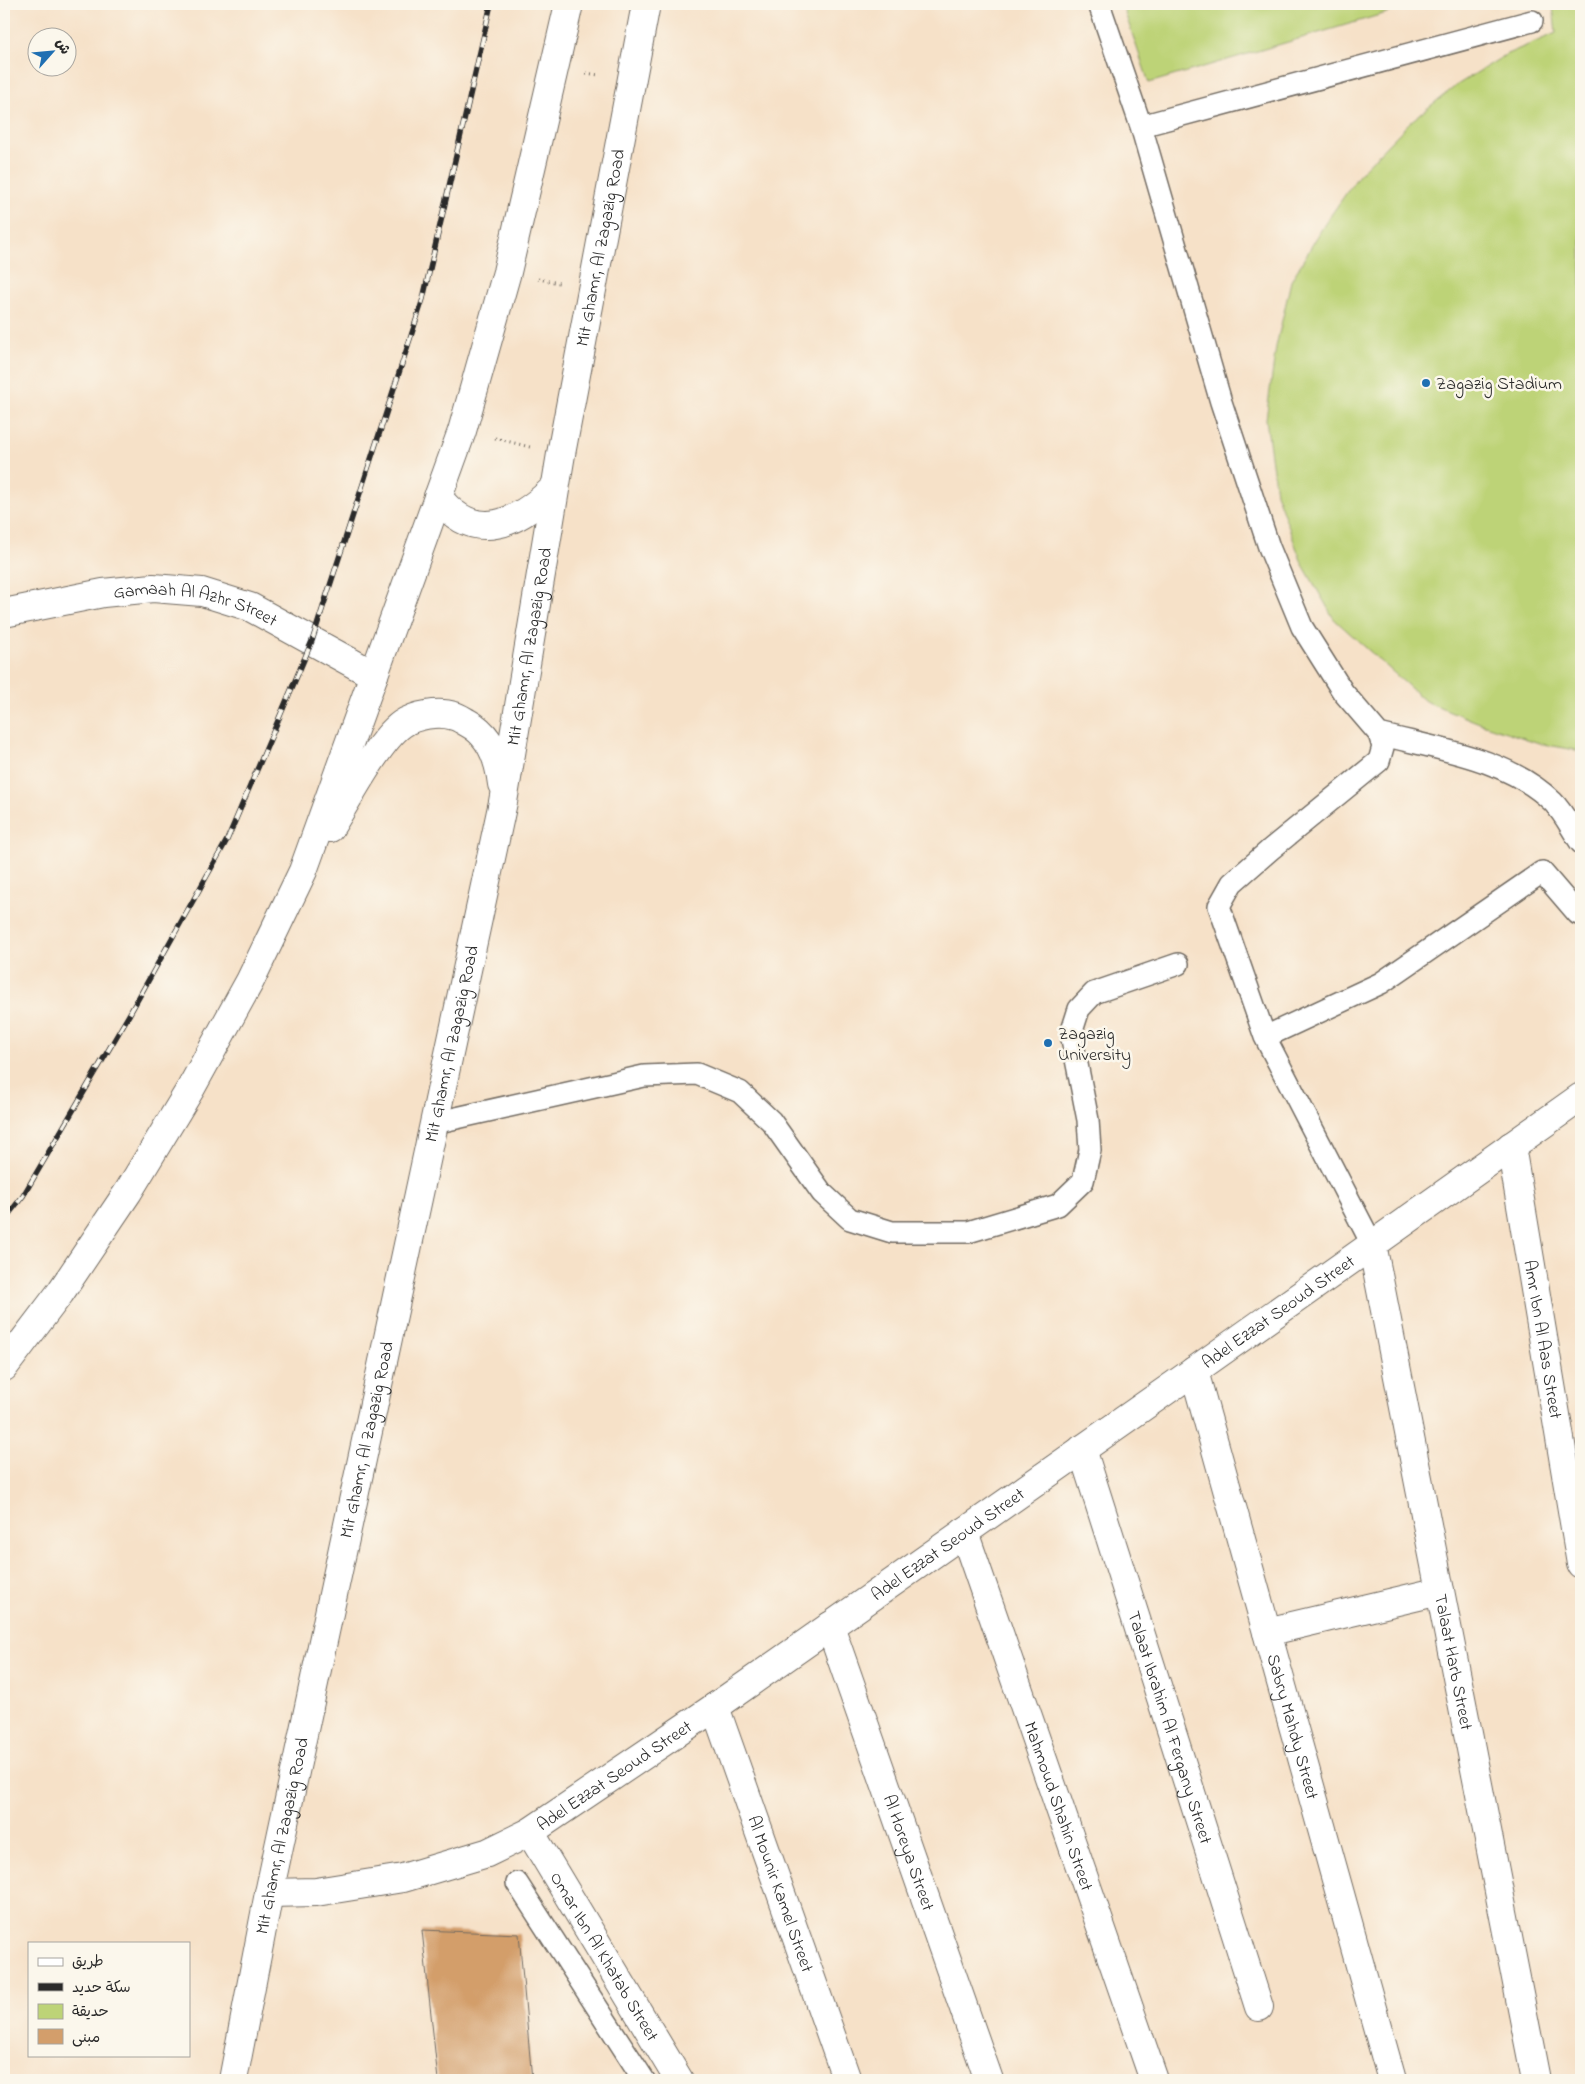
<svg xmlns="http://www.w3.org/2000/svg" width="1585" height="2084" font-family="'Indie Flower','Playpen Sans Arabic',sans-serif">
<rect width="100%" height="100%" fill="#fbf7ec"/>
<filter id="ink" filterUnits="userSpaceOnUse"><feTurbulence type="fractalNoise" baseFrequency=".02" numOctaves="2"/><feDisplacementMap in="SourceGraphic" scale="10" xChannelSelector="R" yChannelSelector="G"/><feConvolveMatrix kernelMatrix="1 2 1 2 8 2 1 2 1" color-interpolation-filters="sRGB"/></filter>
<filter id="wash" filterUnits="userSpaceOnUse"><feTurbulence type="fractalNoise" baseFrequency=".0096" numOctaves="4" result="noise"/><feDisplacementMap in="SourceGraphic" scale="20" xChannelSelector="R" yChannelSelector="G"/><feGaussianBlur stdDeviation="1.12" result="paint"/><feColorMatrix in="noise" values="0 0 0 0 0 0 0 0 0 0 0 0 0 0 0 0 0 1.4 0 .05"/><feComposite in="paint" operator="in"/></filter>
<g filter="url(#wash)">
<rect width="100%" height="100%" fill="#f6e1c8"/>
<path fill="#bdd377" stroke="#747f51" d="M 1122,4 L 1417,4 L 1149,83 Z
M 1571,4 L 1581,4 L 1581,751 L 1542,744 L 1482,724 L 1425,701 L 1334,619 L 1302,563 L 1276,493 L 1266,419 L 1276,347 L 1291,281 L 1324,225 L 1361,172 L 1410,122 L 1457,85 L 1507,54 L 1556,33 L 1553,7 Z"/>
<g id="blocks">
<path fill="#d39e6b" d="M 422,1930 L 519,1934 L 532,2080 L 438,2080 Z"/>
</g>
</g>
<g filter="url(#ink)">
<use href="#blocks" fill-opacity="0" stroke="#726b62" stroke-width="1"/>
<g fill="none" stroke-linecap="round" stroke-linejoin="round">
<defs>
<path id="service" d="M 1099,4 L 1141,126 L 1221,402 L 1269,547 L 1302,627 L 1343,692 L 1379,734 L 1383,747 L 1379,761 L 1271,849 L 1232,883 L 1219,906 L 1265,1037 L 1372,1244
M 1141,126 L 1532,21
M 1379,734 C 1437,749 1508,758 1553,802 C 1564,813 1572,830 1581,843
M 1265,1037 L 1381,983 L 1542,872 L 1578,914
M 434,1123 L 644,1076 L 697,1074 L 740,1092 L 771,1121 L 822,1193 L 850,1219 L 892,1232 L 968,1232 L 1058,1205 L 1083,1181 L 1090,1150 L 1088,1120 L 1071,1034 L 1079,1009 L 1094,993 L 1178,964
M 517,1883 L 644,2080"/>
<g id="minor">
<path id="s1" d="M 4,613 L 103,593 L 153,588 L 202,592 L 250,607 L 374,675"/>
<path id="s2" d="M 1511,1146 L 1581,1564"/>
<path id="s3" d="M 1372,1244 L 1536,2080"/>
<path id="s4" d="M 1194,1371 L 1392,2080"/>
<path id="s5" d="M 1082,1449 L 1259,2007"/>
<path id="s6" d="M 964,1532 L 1154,2080"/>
<path id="s7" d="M 830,1626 L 989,2080"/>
<path d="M 1267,1632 L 1440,1591"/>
<path id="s8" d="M 715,1707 L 847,2080"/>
<path id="s9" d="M 530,1832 L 679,2080"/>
<path id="s10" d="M 269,1893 L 316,1892 L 403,1878 L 487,1853 L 530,1832 L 715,1707 L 1194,1371 L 1581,1097"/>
</g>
<g id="trunk">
<path d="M 438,497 C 475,546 519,523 555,487"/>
<path d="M 330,828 C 347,801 378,741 402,724 C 415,715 439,711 454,716 C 459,717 464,721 468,723 C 491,735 499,759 502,784"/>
<path d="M 4,1367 L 60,1293 L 128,1192 L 191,1088 L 250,981 L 303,871 L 462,431 L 507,272 L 569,4"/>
<path id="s11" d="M 233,2080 L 269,1893 L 503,802 L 561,454 L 646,4"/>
</g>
</defs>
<use href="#service" stroke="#726b62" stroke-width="24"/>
<use href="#minor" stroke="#726b62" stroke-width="30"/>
<use href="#trunk" stroke="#726b62" stroke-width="30"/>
<path stroke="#726b62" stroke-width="3" stroke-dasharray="1 4" stroke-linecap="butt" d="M 586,73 L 599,75
M 538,279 L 559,283
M 495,438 L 530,447"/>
<use href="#service" stroke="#fff" stroke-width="21"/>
<use href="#minor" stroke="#fff" stroke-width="28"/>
<use href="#trunk" stroke="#fff" stroke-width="28"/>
<defs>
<path id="rail" d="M 4,1220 L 23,1196 L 129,1015 L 227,840 L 312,641 L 423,299 L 491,4"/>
</defs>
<use href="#rail" stroke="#2b2b2b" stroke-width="5.5"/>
<use href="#rail" stroke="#fbf7ec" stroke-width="4" stroke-dasharray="11" stroke-linecap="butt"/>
</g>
</g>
<g fill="#1f6fb2" stroke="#fbf7ec" stroke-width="2">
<circle cx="1426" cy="383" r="5"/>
<circle cx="1048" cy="1043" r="5"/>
</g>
<g text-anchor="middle" stroke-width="5" stroke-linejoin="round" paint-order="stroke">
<g font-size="18" fill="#2b2b2b" stroke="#fbf7ec">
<text dy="6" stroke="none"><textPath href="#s11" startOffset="1869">Mit Ghamr, Al Zagazig Road</textPath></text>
<text dy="6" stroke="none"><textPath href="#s1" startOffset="196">Gamaah Al Azhr Street</textPath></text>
<text dy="6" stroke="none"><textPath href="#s11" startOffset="1464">Mit Ghamr, Al Zagazig Road</textPath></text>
<text dy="6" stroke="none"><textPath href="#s11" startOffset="1059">Mit Ghamr, Al Zagazig Road</textPath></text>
<text dy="6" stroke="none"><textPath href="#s10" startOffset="1182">Adel Ezzat Seoud Street</textPath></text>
<text dy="6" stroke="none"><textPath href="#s2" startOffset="196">Amr Ibn Al Aas Street</textPath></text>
<text dy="6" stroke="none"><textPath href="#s11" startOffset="654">Mit Ghamr, Al Zagazig Road</textPath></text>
<text dy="6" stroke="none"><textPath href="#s10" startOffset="778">Adel Ezzat Seoud Street</textPath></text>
<text dy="6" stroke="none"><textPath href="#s3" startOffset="426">Talaat Harb Street</textPath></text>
<text dy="6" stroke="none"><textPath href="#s4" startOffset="369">Sabry Mahdy Street</textPath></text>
<text dy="6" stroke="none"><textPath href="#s5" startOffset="292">Talaat Ibrahim Al Fergany Street</textPath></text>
<text dy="6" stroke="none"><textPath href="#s10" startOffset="372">Adel Ezzat Seoud Street</textPath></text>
<text dy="6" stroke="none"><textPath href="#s6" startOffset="290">Mahmoud Shahin Street</textPath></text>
<text dy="6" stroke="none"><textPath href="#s11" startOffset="249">Mit Ghamr, Al Zagazig Road</textPath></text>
<text dy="6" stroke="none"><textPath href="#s7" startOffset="240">Al Horeya Street</textPath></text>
<text dy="6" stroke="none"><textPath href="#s8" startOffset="198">Al Mounir Kamel Street</textPath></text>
<text dy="6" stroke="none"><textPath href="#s9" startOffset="145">Omar Ibn Al Khatab Street</textPath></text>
</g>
<g font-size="18" fill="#2b2b2b" stroke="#fbf7ec" text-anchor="start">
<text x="1436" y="389">Zagazig Stadium</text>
<text x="1058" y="1039">Zagazig<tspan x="1058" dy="21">University</tspan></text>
</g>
</g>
<rect width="1585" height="2084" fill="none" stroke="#fbf7ec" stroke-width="20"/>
<rect x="28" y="1942" width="162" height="115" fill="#fbf7ec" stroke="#a8a59f"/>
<rect x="38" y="1958" width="25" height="8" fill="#ffffff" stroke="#a8a59f"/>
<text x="72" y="1966" font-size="15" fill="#2b2b2b">طريق</text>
<rect x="38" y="1983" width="25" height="8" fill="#2b2b2b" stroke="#a8a59f"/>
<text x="72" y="1992" font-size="15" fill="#2b2b2b">سكة حديد</text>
<rect x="38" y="2004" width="25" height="15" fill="#bdd377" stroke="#a8a59f"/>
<text x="72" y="2016" font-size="15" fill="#2b2b2b">حديقة</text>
<rect x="38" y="2029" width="25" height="15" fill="#d39e6b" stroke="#a8a59f"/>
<text x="72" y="2042" font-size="15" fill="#2b2b2b">مبنى</text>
<g transform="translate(52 52) rotate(63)"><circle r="24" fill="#fbf7ec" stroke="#a8a59f"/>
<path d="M0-4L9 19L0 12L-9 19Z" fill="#1f6fb2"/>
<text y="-8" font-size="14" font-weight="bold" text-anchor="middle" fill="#2b2b2b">ش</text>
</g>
</svg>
